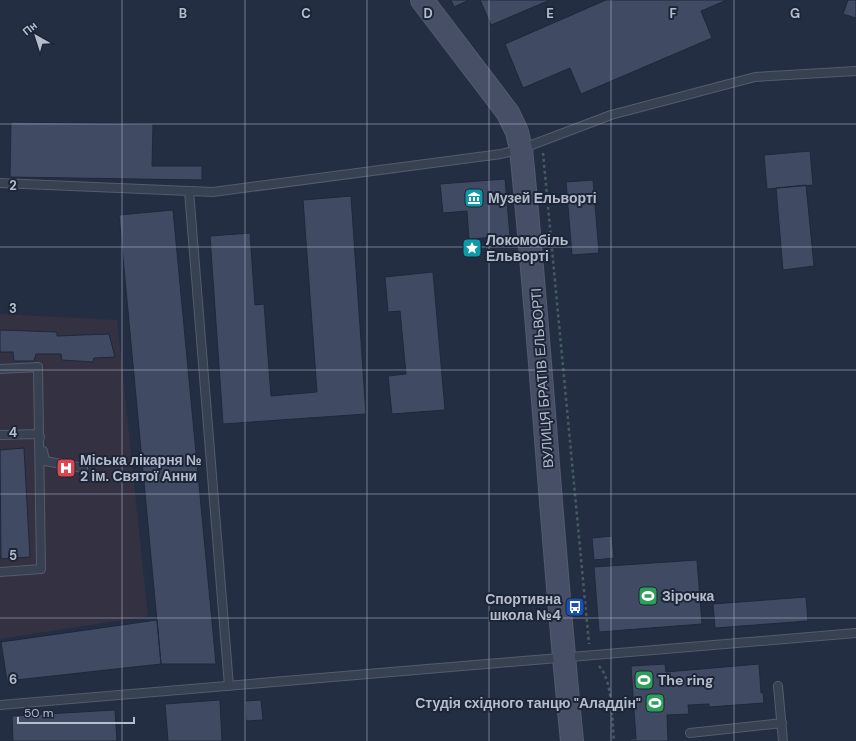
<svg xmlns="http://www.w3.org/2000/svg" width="856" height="741" font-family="'DM Sans',sans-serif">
<rect width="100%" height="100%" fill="#242e43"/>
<path fill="#343143" d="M 0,314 L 117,320 L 148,616 L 0,639 Z"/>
<path fill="#404b63" stroke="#1f283a" d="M 451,0 L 469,0 L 454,7 Z
M 480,0 L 550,0 L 491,25 Z
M 606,0 L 727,0 L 701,11 L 712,38 L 581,94 L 570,68 L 523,88 L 505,44 Z
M 848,0 L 856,0 L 856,18 L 843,14 Z
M 11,122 L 153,124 L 152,166 L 202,166 L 202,180 L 10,177 Z
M 810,151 L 813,185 L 767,189 L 764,155 Z
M 505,179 L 510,236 L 469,239 L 467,211 L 443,213 L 440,184 Z
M 593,180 L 599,253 L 572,255 L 566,182 Z
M 806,185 L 814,266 L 783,270 L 776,188 Z
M 351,196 L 366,414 L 223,424 L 210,236 L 250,233 L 255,305 L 264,304 L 271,396 L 317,392 L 303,200 Z
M 173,210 L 216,664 L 161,664 L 119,215 Z
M 433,272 L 445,410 L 392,414 L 388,376 L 406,374 L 400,311 L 388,312 L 385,277 Z
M 0,330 L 57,332 L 57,336 L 109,334 L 115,357 L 94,358 L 93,362 L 62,360 L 61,354 L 36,354 L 34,361 L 14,361 L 13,352 L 0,352 Z
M 24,448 L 30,557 L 1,559 L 0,450 Z
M 612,536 L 614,558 L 594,560 L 592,538 Z
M 697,560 L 702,624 L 599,632 L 594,567 Z
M 806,597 L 808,621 L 715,628 L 713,604 Z
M 157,620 L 161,664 L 7,681 L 1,642 Z
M 665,664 L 666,672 L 759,664 L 761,693 L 763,692 L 764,703 L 709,707 L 709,704 L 688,705 L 689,714 L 667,715 L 668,741 L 630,741 L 630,739 L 636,739 L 631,666 Z
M 220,700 L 222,741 L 168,741 L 165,704 Z
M 261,700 L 263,720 L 246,721 L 245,701 Z
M 115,710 L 117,741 L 13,741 L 12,716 Z"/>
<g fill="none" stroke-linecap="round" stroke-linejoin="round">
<defs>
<path id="service" d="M 0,183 L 213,192 L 501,154 L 521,149 L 611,115 L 755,77 L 856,71
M 189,191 L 229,686
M 0,369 L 38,367 L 41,569 L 0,572
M 0,435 L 39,434 L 40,437
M 43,451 L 45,461 L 83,468
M 778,686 L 783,741
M 0,705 L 856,633
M 690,733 L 782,723"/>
<path id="secondary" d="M 422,0 L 508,113 L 517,132 L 521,149 C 541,346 552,544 572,741"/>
</defs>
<use href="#service" stroke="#535c6c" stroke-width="10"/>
<use href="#secondary" stroke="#535c6c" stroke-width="24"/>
<path stroke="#445b60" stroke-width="2.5" stroke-dasharray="3 3" stroke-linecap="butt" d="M 543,153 L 589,644
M 599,666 C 613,681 612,721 614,741"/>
<use href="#service" stroke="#384152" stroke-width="8"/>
<use href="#secondary" stroke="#464f66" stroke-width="22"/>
</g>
<path fill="none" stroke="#b5bccc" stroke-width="1" stroke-opacity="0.55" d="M 122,0 L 122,741M 245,0 L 245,741M 367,0 L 367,741M 489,0 L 489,741M 611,0 L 611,741M 734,0 L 734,741M 0,124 L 856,124M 0,247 L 856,247M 0,370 L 856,370M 0,494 L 856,494M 0,618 L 856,618"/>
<defs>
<symbol id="museum-square" viewBox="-11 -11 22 22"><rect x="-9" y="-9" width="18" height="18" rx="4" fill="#0f9aa8" stroke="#1d2638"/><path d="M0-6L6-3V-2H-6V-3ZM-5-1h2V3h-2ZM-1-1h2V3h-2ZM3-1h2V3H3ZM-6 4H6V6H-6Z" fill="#fff"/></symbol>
<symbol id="sight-square" viewBox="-11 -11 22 22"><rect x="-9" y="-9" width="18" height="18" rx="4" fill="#0f9aa8" stroke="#1d2638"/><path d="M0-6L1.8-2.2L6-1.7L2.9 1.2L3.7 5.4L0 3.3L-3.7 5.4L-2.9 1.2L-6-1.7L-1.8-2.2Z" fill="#fff"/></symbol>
<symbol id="hospital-square" viewBox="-11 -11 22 22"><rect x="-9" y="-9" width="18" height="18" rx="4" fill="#e0444e" stroke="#1d2638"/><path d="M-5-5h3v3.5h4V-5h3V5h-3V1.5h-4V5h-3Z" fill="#fff"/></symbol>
<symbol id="stadium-square" viewBox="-11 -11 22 22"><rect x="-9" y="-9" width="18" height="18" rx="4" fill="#2e9e5b" stroke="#1d2638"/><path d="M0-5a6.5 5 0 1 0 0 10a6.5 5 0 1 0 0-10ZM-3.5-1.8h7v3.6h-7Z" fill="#fff"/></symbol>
<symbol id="bus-square" viewBox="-11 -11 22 22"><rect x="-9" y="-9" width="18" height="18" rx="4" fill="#1a4fb4" stroke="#1d2638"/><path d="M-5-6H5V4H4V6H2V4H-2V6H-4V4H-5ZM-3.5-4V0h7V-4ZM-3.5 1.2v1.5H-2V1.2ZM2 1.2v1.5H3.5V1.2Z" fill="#fff"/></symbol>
</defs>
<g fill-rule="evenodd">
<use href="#museum-square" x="463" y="187" width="22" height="22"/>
<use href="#sight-square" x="461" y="237" width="22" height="22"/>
<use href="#hospital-square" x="55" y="457" width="22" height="22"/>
<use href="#stadium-square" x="637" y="585" width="22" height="22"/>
<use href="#bus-square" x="564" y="596" width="22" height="22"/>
<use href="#stadium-square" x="633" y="669" width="22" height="22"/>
<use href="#stadium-square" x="644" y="692" width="22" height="22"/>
</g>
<g text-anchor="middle" stroke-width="4" stroke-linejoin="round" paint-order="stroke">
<g font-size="14" font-weight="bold" fill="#b5bccc" stroke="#1d2638" text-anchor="start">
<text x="488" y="203">Музей Ельворті</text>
<text x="486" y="245">Локомобіль<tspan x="486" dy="16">Ельворті</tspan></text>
<text x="80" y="465">Міська лікарня №<tspan x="80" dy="16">2 ім. Святої Анни</tspan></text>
<text x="662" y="601">Зірочка</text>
<text x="561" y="604" text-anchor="end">Спортивна<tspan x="561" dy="16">школа №4</tspan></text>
<text x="658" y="685">The ring</text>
<text x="641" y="708" text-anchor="end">Студія східного танцю "Аладдін"</text>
</g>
<g font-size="14" fill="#b5bccc" stroke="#1d2638">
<text transform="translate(542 378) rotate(-94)" y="5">ВУЛИЦЯ БРАТІВ ЕЛЬВОРТІ</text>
</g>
</g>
<g font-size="13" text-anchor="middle" font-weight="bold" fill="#b5bccc" stroke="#1d2638" stroke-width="4" stroke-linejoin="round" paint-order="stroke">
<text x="183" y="18">B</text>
<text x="306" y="18">C</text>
<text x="428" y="18">D</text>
<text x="550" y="18">E</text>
<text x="673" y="18">F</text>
<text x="795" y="18">G</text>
<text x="13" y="190">2</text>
<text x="13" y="313">3</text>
<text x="13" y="437">4</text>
<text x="13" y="560">5</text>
<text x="13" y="684">6</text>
</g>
<g transform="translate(36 36) rotate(321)" stroke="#1d2638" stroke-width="3" paint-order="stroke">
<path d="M0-3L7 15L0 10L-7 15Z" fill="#b5bccc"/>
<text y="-6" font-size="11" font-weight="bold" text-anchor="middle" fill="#b5bccc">Пн</text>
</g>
<path d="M18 717v6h116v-6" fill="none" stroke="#b5bccc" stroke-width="2"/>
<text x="24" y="717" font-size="12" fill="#b5bccc" stroke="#1d2638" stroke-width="3" paint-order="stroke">50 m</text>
</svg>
